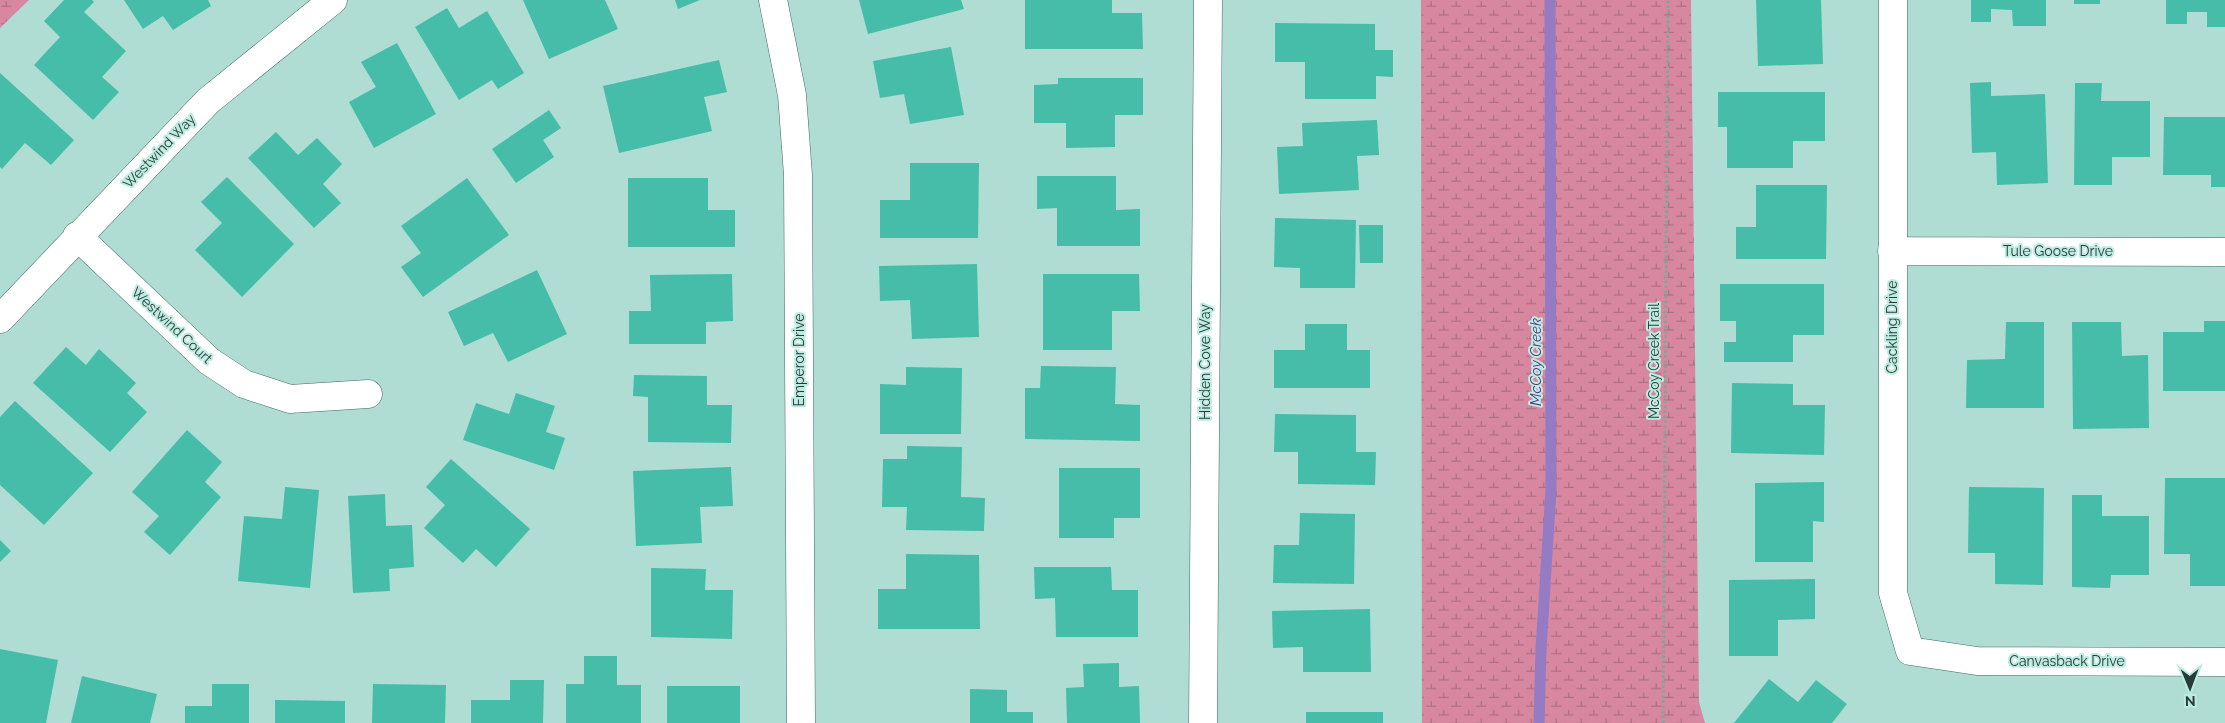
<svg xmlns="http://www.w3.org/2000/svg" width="2225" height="723" font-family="Raleway,sans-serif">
<defs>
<pattern id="wetland-marsh" width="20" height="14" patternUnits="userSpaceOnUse" patternTransform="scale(1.25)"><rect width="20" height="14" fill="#d787a0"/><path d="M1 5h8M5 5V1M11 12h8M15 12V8" fill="none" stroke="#ae7083"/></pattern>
</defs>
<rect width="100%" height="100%" fill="#afddd3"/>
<path fill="url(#wetland-marsh)" d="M 0,0 L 29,0 L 0,28 Z
M 1421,0 L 1691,0 L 1699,702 L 1705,723 L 1422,723 Z"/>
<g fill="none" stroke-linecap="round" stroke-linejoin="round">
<path stroke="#947bc3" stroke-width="11" d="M 1539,723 L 1541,649 L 1551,490 L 1550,0"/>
</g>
<path fill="#45bda8" d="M 64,0 L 92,0 L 94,2 L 84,12 L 126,51 L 102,77 L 119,92 L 93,120 L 34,65 L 60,37 L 44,21 Z
M 124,0 L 208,0 L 211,6 L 173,30 L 163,16 L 143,29 Z
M 523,0 L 605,0 L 618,29 L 549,59 Z
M 675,0 L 700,0 L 678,9 Z
M 859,0 L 961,0 L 964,9 L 868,34 Z
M 1025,0 L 1112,0 L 1112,13 L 1142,13 L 1143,49 L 1025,49 Z
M 1756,0 L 1821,0 L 1823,64 L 1758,66 Z
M 1971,0 L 2046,0 L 2046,26 L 2013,26 L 2012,10 L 1991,9 L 1991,22 L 1971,22 Z
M 2074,0 L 2100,0 L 2100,4 L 2074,4 Z
M 2166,0 L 2225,0 L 2225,27 L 2207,27 L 2207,12 L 2187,12 L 2187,24 L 2166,24 Z
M 447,8 L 459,28 L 487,11 L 524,73 L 498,89 L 492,80 L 459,100 L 415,27 Z
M 1275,23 L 1375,24 L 1375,50 L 1393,50 L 1393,77 L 1376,76 L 1376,99 L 1305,99 L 1305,62 L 1275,62 Z
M 397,43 L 436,114 L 374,148 L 349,102 L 376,87 L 361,62 Z
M 951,47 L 964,115 L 910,124 L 904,94 L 880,98 L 873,61 Z
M 719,60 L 727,92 L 704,97 L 712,131 L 619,153 L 603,86 Z
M 0,73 L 74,140 L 51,165 L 25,143 L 2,169 L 0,167 Z
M 1058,78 L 1143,78 L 1143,115 L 1115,115 L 1115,147 L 1066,148 L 1066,123 L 1034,123 L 1034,85 L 1058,84 Z
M 1991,82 L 1991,96 L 2045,94 L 2048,183 L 1997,185 L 1996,152 L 1972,153 L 1970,83 Z
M 2075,83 L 2102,83 L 2101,101 L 2150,101 L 2150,157 L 2112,157 L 2112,185 L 2074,185 Z
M 1718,92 L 1825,92 L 1825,141 L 1793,141 L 1793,168 L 1727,168 L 1727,127 L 1718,127 Z
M 549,110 L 561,128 L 543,140 L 554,157 L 516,183 L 492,149 Z
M 2164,117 L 2225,117 L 2225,187 L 2211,187 L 2211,175 L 2163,175 Z
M 1377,120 L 1379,155 L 1357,156 L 1359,190 L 1279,194 L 1277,147 L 1303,146 L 1302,123 Z
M 276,132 L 298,155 L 317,138 L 342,164 L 323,184 L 341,203 L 314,228 L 248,158 Z
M 910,163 L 979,163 L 978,238 L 880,238 L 880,200 L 910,200 Z
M 1037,176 L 1116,176 L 1116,210 L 1140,209 L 1140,246 L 1057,246 L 1057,208 L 1037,209 Z
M 227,177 L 294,244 L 242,297 L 195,250 L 222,223 L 201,202 Z
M 467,178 L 509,235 L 423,297 L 401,267 L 421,253 L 401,226 Z
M 628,178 L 708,178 L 708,210 L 735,210 L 735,247 L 628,247 Z
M 1756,185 L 1827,185 L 1826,259 L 1736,259 L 1736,227 L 1756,227 Z
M 1275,218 L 1356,220 L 1355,288 L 1300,288 L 1300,268 L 1274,267 Z
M 1359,225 L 1383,225 L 1383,263 L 1360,263 Z
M 977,264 L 979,337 L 912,339 L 910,300 L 880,301 L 879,266 Z
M 537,270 L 567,334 L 508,362 L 493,333 L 464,346 L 448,312 Z
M 732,274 L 733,321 L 706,322 L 706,344 L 629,344 L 629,311 L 651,311 L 650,275 Z
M 1043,274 L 1139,274 L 1140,311 L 1112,311 L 1112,350 L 1043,350 Z
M 1720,284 L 1824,284 L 1824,335 L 1793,335 L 1793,362 L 1724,362 L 1724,342 L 1736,342 L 1736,321 L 1720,321 Z
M 2204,321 L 2225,321 L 2225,391 L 2163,391 L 2163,332 L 2204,332 Z
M 2006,322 L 2044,322 L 2044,408 L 1966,408 L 1967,360 L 2005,359 Z
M 2072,322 L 2121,322 L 2122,356 L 2148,355 L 2149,428 L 2073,429 Z
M 1305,324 L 1347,324 L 1347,350 L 1370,350 L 1370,388 L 1274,388 L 1274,350 L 1305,350 Z
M 66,347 L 86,365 L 99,349 L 136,383 L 127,393 L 147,412 L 110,452 L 33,383 Z
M 1041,366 L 1116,367 L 1115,404 L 1140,405 L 1140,441 L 1025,439 L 1025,388 L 1040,388 Z
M 906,367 L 962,368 L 961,434 L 880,434 L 880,384 L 906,385 Z
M 634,375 L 707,376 L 707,405 L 732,405 L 731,443 L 648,442 L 648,397 L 633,396 Z
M 1732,383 L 1793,384 L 1793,405 L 1825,405 L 1824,455 L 1731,453 Z
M 516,393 L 555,406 L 546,432 L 565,438 L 554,470 L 463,440 L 476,403 L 509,414 Z
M 15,401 L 93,473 L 44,525 L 0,485 L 0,417 Z
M 1275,414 L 1356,415 L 1356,452 L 1376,452 L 1375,485 L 1298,484 L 1298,452 L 1274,452 Z
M 187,430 L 222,462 L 205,482 L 221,497 L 170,555 L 144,532 L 159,516 L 132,492 Z
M 907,446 L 962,447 L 961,497 L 985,498 L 984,531 L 906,530 L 907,507 L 882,507 L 883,459 L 907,459 Z
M 451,459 L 530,529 L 496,567 L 476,549 L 463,563 L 424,528 L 445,505 L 426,487 Z
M 731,467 L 733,506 L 700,507 L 702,543 L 636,546 L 633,471 Z
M 1059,468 L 1140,468 L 1140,518 L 1114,518 L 1114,538 L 1059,538 Z
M 2165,478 L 2225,478 L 2225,586 L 2190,586 L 2190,554 L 2164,554 Z
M 1824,482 L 1824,522 L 1813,521 L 1813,562 L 1755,562 L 1755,483 Z
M 285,487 L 319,490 L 310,588 L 238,581 L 244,516 L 282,519 Z
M 1969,487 L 2044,488 L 2043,585 L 1995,584 L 1995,553 L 1968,553 Z
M 385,494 L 386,526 L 412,525 L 414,567 L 389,569 L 390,591 L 353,593 L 348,496 Z
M 2072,495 L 2102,495 L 2102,516 L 2149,516 L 2149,575 L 2111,575 L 2110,588 L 2072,587 Z
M 1300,513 L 1355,514 L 1354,584 L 1273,583 L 1274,545 L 1299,545 Z
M 0,540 L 11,551 L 0,562 Z
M 906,554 L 979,555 L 980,629 L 878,629 L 878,589 L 906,589 Z
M 1034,567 L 1111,567 L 1112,590 L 1138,590 L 1138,637 L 1056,637 L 1055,598 L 1035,599 Z
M 651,568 L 706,569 L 705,590 L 733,590 L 732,639 L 651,637 Z
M 1815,579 L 1815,619 L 1778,620 L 1778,656 L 1729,656 L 1729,580 Z
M 1370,609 L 1371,672 L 1303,672 L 1303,647 L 1273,648 L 1272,611 Z
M 0,649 L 58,660 L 46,723 L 0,723 Z
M 584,656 L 617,656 L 617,685 L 641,685 L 641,723 L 566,723 L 566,684 L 584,684 Z
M 1119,663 L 1119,687 L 1139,686 L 1140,723 L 1067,723 L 1066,688 L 1084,687 L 1083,664 Z
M 82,676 L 157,694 L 150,723 L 71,723 Z
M 1769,679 L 1798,702 L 1816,680 L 1847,704 L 1832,723 L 1734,723 Z
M 510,680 L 544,680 L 543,723 L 471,723 L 471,700 L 510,700 Z
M 212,684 L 249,684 L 249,723 L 185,723 L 185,706 L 212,706 Z
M 373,684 L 446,685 L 445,723 L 372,723 Z
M 667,686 L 740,686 L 740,723 L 667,723 Z
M 970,689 L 1007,690 L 1007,712 L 1033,712 L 1033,723 L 970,723 Z
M 275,700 L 345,701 L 345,723 L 275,723 Z
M 1306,712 L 1383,712 L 1383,723 L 1306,723 Z"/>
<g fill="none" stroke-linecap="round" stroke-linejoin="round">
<defs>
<path id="street" d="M 773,0 L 792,95 L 798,175 L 801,723
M 1893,0 L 1893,593 L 1910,651 L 1977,661 L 2225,662
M 77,236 L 209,361 L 244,384 L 290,399 L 368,394
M 1892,251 L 2225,252
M 0,319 L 208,101 L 333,0
M 1203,723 L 1208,0"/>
</defs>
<use href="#street" stroke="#3e6961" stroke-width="29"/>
<path stroke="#80a59d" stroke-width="3" stroke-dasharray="2.5 2.5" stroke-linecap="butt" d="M 1663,723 L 1668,0"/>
<use href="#street" stroke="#fff" stroke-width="28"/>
</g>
<g text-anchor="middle" stroke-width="4" stroke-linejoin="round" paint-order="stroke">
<g font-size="14" fill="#283b37" stroke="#bcebe0">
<text transform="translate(159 151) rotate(-46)" y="5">Westwind Way</text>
<text x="2058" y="256">Tule Goose Drive</text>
<text transform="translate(172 325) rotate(43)" y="5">Westwind Court</text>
<text transform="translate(1892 327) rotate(-90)" y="5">Cackling Drive</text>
<text transform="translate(799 360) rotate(-90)" y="5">Emperor Drive</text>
<text transform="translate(1654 361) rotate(-90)" y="5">McCoy Creek Trail</text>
<text transform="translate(1205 362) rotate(-90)" y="5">Hidden Cove Way</text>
<text x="2067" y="666">Canvasback Drive</text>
</g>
<g font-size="15" font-style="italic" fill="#563189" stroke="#bcebe0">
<text transform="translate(1536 362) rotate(-90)" y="5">McCoy Creek</text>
</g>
</g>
<g transform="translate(2190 688) rotate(179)" stroke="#bcebe0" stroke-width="4" paint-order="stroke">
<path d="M0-4L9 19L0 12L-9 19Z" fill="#283b37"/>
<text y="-8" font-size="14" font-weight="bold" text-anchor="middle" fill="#283b37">N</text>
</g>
</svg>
